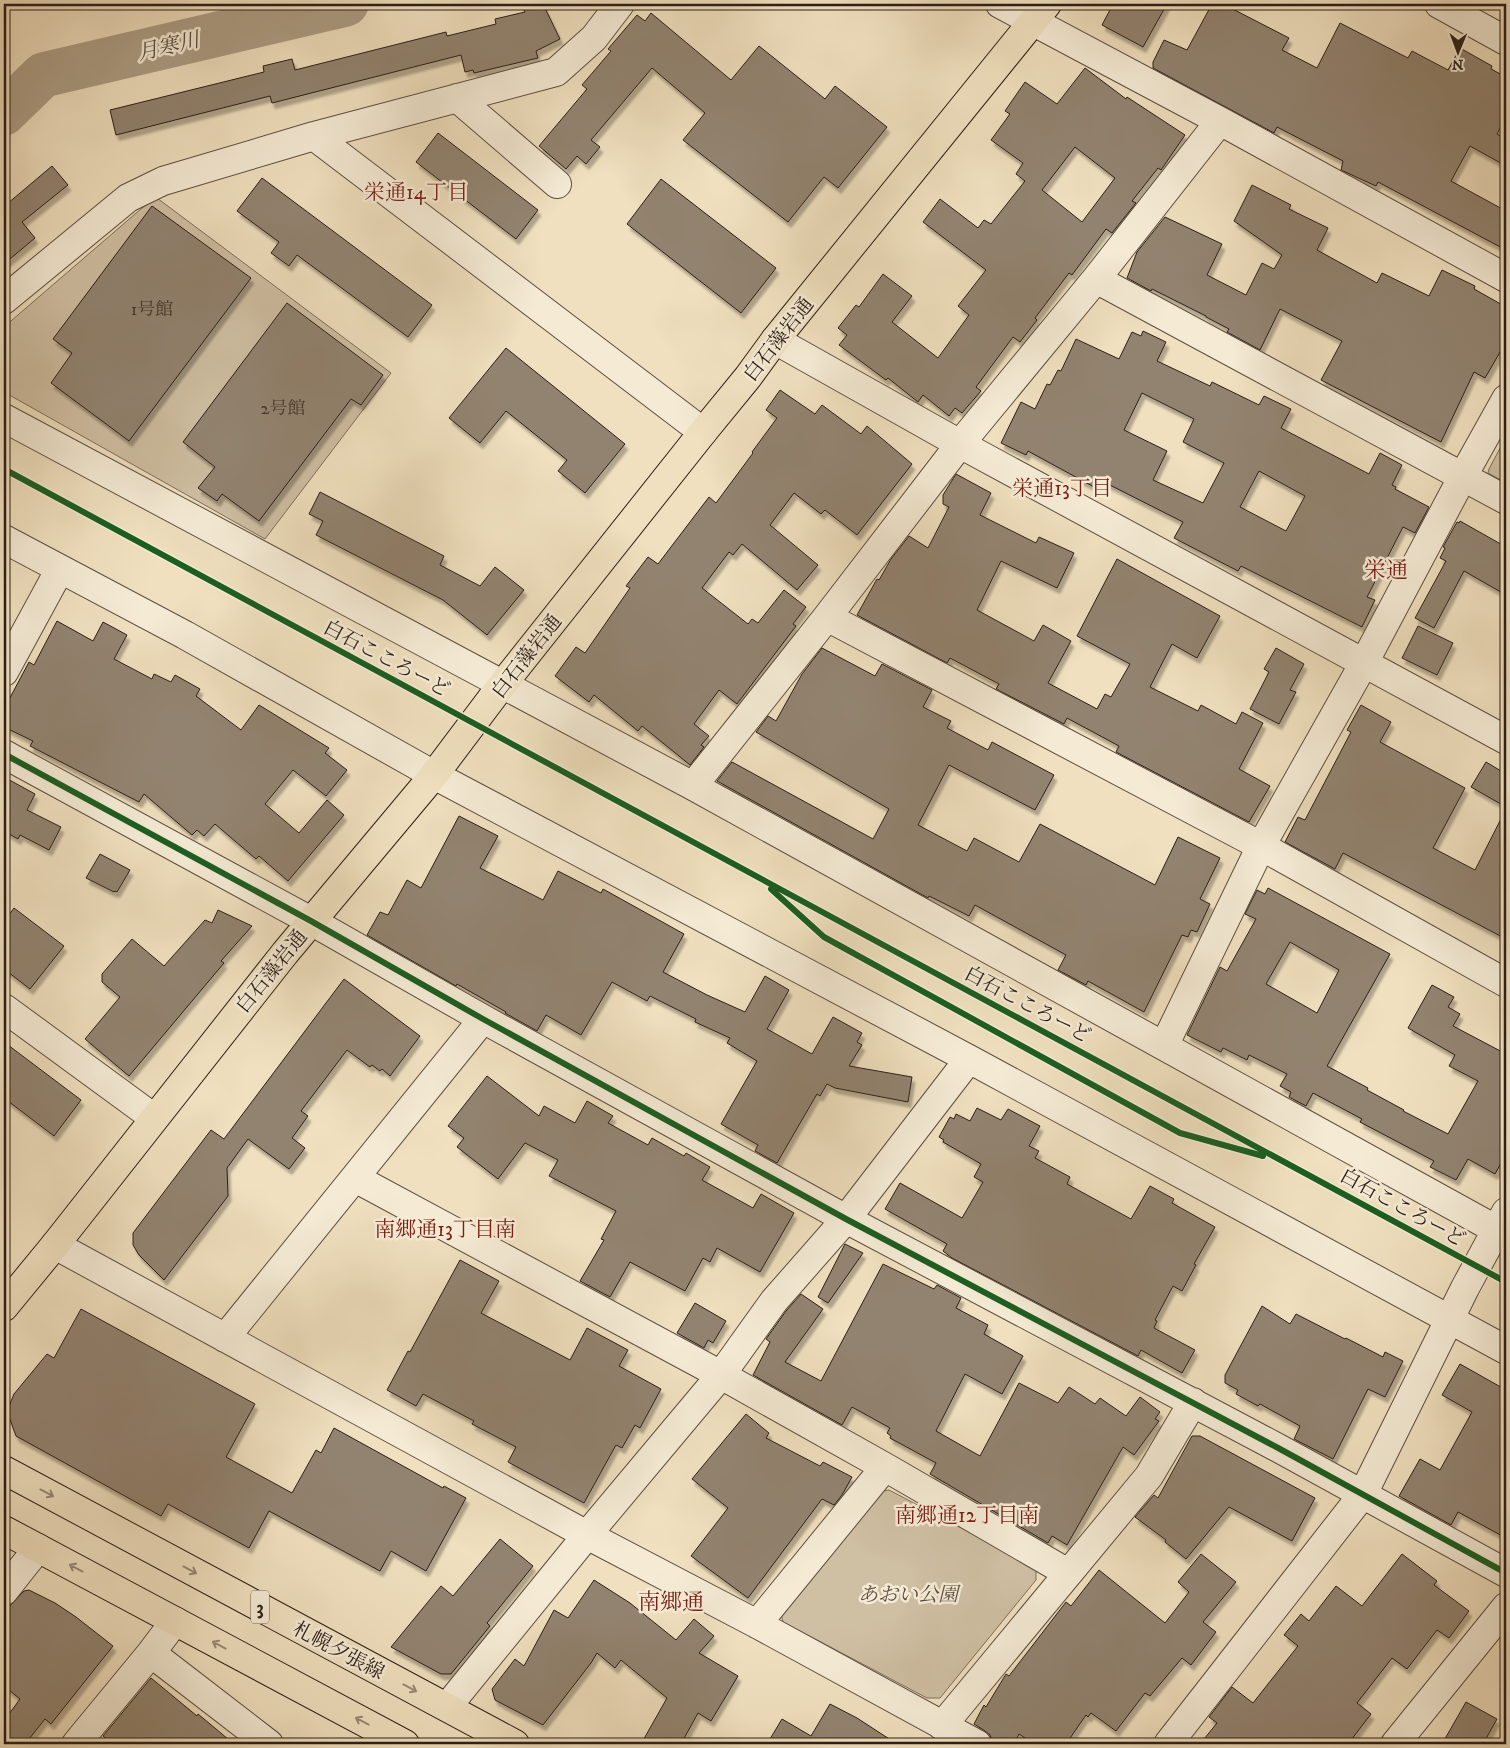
<svg xmlns="http://www.w3.org/2000/svg" width="1510" height="1748" font-family="'IM FELL DW Pica','Noto Serif JP',serif">
<defs>
<filter id="shadow"><feDropShadow dx="3" dy="5.5" stdDeviation="1" flood-color="#0004"/></filter>
</defs>
<rect width="100%" height="100%" fill="#f0e0bf"/>
<filter id="stains"><feTurbulence type="fractalNoise" baseFrequency=".004" numOctaves="4"/><feColorMatrix values="0 0 0 0 .2 0 0 0 0 .09 0 0 0 0 .02 0 0 0 .5 -.17"/></filter>
<radialGradient id="worn" r=".72"><stop offset=".6" stop-color="#630" stop-opacity="0"/><stop offset="1" stop-color="#630" stop-opacity=".3"/></radialGradient>
<path fill="#cfbfa3" stroke="#7e6e5e" d="M 157,198 L 391,373 L 265,539 L 4,392 L 4,327 L 142,208 Z
M 1506,437 L 1506,483 L 1488,473 L 1489,469 Z
M 889,1490 L 1036,1567 L 1036,1580 L 940,1698 L 927,1698 L 783,1622 L 781,1613 L 877,1492 Z"/>
<g fill="none" stroke-linecap="round" stroke-linejoin="round">
<path stroke="#ad9e86" stroke-width="45" d="M 4,113 L 43,75 L 346,4"/>
</g>
<path fill="#92836f" stroke="#2c1e18" fill-rule="evenodd" filter="url(#shadow)" d="M 521,4 L 543,4 L 560,39 L 536,51 L 538,58 L 474,73 L 473,70 L 465,72 L 461,55 L 272,103 L 270,96 L 116,135 L 110,110 L 264,72 L 263,66 L 292,59 L 295,70 L 446,32 L 447,36 L 496,24 L 495,19 L 525,12 Z
M 1113,4 L 1167,4 L 1143,47 L 1102,25 Z
M 1212,4 L 1223,4 L 1289,38 L 1282,50 L 1317,68 L 1340,23 L 1408,58 L 1412,51 L 1448,70 L 1460,48 L 1492,66 L 1491,69 L 1506,77 L 1506,117 L 1497,134 L 1506,140 L 1506,166 L 1470,146 L 1451,181 L 1506,211 L 1506,250 L 1378,182 L 1376,186 L 1341,170 L 1343,161 L 1277,127 L 1274,133 L 1153,68 L 1153,62 L 1164,40 L 1187,50 Z
M 651,13 L 731,80 L 759,46 L 825,99 L 835,86 L 887,127 L 838,188 L 824,177 L 788,222 L 683,140 L 705,113 L 652,68 L 591,140 L 600,147 L 586,164 L 577,156 L 566,169 L 539,146 L 587,89 L 582,85 L 611,51 L 608,49 L 637,15 L 645,21 Z
M 1085,68 L 1126,99 L 1127,97 L 1185,135 L 1161,170 L 1158,168 L 1132,201 L 1136,203 L 1112,233 L 1106,229 L 1072,275 L 1069,273 L 1035,318 L 1037,320 L 1020,342 L 1013,337 L 976,387 L 981,391 L 962,413 L 955,408 L 949,416 L 923,395 L 918,402 L 888,378 L 886,380 L 839,345 L 847,335 L 838,328 L 856,305 L 859,307 L 883,274 L 912,296 L 892,322 L 938,358 L 969,315 L 958,306 L 986,270 L 923,222 L 940,199 L 978,228 L 984,220 L 991,224 L 1025,181 L 1016,174 L 1023,163 L 991,140 L 1010,114 L 1005,111 L 1025,82 L 1057,104 ZM 1075,147 L 1115,178 L 1082,222 L 1042,190 Z
M 438,133 L 538,210 L 516,239 L 416,162 Z
M 52,166 L 68,185 L 22,222 L 35,238 L 4,264 L 4,200 L 7,204 Z
M 262,178 L 432,305 L 408,337 L 297,255 L 289,266 L 271,253 L 279,242 L 237,211 Z
M 661,179 L 776,268 L 741,313 L 627,224 Z
M 1252,185 L 1291,205 L 1289,209 L 1328,228 L 1317,250 L 1377,283 L 1382,273 L 1429,296 L 1442,270 L 1475,286 L 1474,289 L 1506,307 L 1506,342 L 1485,378 L 1474,372 L 1441,442 L 1321,380 L 1342,341 L 1280,309 L 1260,350 L 1227,332 L 1229,329 L 1206,317 L 1206,316 L 1152,289 L 1151,291 L 1127,278 L 1137,252 L 1165,217 L 1222,244 L 1207,275 L 1246,295 L 1262,263 L 1274,269 L 1282,255 L 1234,221 Z
M 152,206 L 251,278 L 129,441 L 51,383 L 72,353 L 53,339 Z
M 287,303 L 383,375 L 361,405 L 351,399 L 259,521 L 222,494 L 217,501 L 198,488 L 215,467 L 183,442 Z
M 1143,331 L 1166,342 L 1157,361 L 1210,386 L 1212,382 L 1259,405 L 1264,396 L 1291,409 L 1281,428 L 1369,474 L 1380,453 L 1402,465 L 1392,485 L 1396,487 L 1395,489 L 1429,507 L 1415,533 L 1403,527 L 1367,597 L 1375,600 L 1362,627 L 1241,566 L 1238,571 L 1174,538 L 1183,522 L 1098,479 L 1094,487 L 1028,451 L 1026,455 L 1001,443 L 1021,402 L 1035,409 L 1047,384 L 1050,385 L 1058,370 L 1061,371 L 1076,339 L 1119,359 L 1132,332 L 1141,336 ZM 1142,393 L 1194,419 L 1183,442 L 1224,463 L 1203,503 L 1153,480 L 1167,451 L 1124,430 ZM 1259,471 L 1305,496 L 1286,531 L 1240,507 Z
M 506,348 L 625,444 L 585,493 L 558,471 L 567,460 L 506,411 L 480,443 L 449,418 Z
M 780,390 L 815,414 L 822,405 L 861,434 L 867,426 L 912,464 L 857,535 L 825,510 L 821,514 L 794,493 L 770,525 L 818,565 L 797,590 L 742,544 L 733,555 L 729,552 L 702,588 L 748,624 L 752,619 L 758,623 L 784,590 L 806,607 L 793,624 L 796,626 L 737,704 L 719,690 L 694,724 L 709,736 L 701,745 L 704,747 L 690,765 L 642,726 L 638,731 L 594,695 L 589,702 L 555,676 L 576,647 L 585,653 L 630,588 L 626,586 L 648,557 L 658,564 L 709,497 L 716,503 L 753,453 L 752,452 L 777,418 L 766,410 Z
M 956,474 L 991,493 L 980,515 L 1036,543 L 1039,537 L 1074,553 L 1057,588 L 1001,561 L 977,610 L 1034,641 L 1043,625 L 1071,641 L 1048,683 L 1097,709 L 1105,694 L 1111,697 L 1130,664 L 1077,636 L 1117,559 L 1220,616 L 1197,658 L 1172,644 L 1150,687 L 1198,711 L 1201,705 L 1236,724 L 1242,712 L 1263,723 L 1239,769 L 1270,786 L 1249,822 L 1116,752 L 1119,746 L 1067,718 L 1064,724 L 996,689 L 999,684 L 950,658 L 947,663 L 857,615 L 877,579 L 879,580 L 891,559 L 909,536 L 928,548 L 949,507 L 943,504 L 943,495 Z
M 320,492 L 444,556 L 440,565 L 480,586 L 495,567 L 524,590 L 487,635 L 443,600 L 316,535 L 323,521 L 309,514 Z
M 1460,521 L 1506,547 L 1506,595 L 1464,571 L 1434,628 L 1415,618 L 1446,561 L 1440,558 L 1445,548 L 1443,547 L 1457,522 L 1459,523 Z
M 57,621 L 93,641 L 103,622 L 127,635 L 114,659 L 152,679 L 154,674 L 171,682 L 175,675 L 200,689 L 196,696 L 241,730 L 259,705 L 329,748 L 325,753 L 347,770 L 326,796 L 293,770 L 265,804 L 299,833 L 327,800 L 344,815 L 288,881 L 259,856 L 256,859 L 215,824 L 204,836 L 197,830 L 192,835 L 144,794 L 139,802 L 30,746 L 33,741 L 4,727 L 4,709 L 29,662 L 34,665 Z
M 1418,626 L 1453,643 L 1437,675 L 1402,658 Z
M 822,648 L 875,676 L 882,664 L 932,690 L 923,707 L 951,721 L 947,728 L 988,750 L 992,742 L 1054,775 L 1035,810 L 949,765 L 918,825 L 967,851 L 974,838 L 1019,862 L 1040,824 L 1155,885 L 1178,837 L 1220,858 L 1200,899 L 1210,904 L 1197,932 L 1191,930 L 1188,937 L 1182,935 L 1144,1012 L 1088,981 L 1086,985 L 1058,970 L 1066,955 L 975,905 L 969,916 L 929,896 L 928,898 L 717,781 L 732,762 L 873,839 L 889,809 L 756,732 L 768,716 L 776,721 L 802,674 Z
M 1276,648 L 1304,664 L 1290,690 L 1296,692 L 1279,724 L 1250,709 L 1269,672 L 1264,669 Z
M 1361,705 L 1391,722 L 1380,742 L 1465,788 L 1433,848 L 1475,870 L 1506,809 L 1506,939 L 1343,853 L 1335,869 L 1285,842 L 1298,817 L 1305,820 L 1351,732 L 1347,730 Z
M 1486,762 L 1506,774 L 1506,807 L 1471,787 Z
M 4,777 L 35,794 L 27,810 L 61,827 L 49,850 L 20,835 L 18,839 L 4,831 Z
M 459,816 L 498,836 L 480,868 L 543,900 L 558,871 L 601,893 L 603,889 L 684,934 L 663,972 L 707,995 L 745,1012 L 765,976 L 789,990 L 767,1029 L 812,1054 L 833,1017 L 862,1033 L 857,1042 L 862,1045 L 849,1066 L 912,1077 L 908,1102 L 835,1088 L 827,1084 L 820,1096 L 817,1094 L 777,1163 L 755,1151 L 758,1145 L 721,1124 L 757,1061 L 727,1043 L 730,1038 L 695,1022 L 696,1019 L 650,996 L 647,1001 L 612,982 L 581,1035 L 546,1015 L 537,1031 L 505,1013 L 506,1012 L 457,984 L 456,986 L 367,935 L 380,912 L 388,915 L 407,880 L 421,888 Z
M 100,854 L 130,870 L 117,892 L 115,891 L 114,892 L 86,878 Z
M 1268,888 L 1390,954 L 1327,1066 L 1368,1088 L 1367,1090 L 1404,1110 L 1403,1111 L 1448,1134 L 1478,1081 L 1449,1066 L 1455,1055 L 1408,1028 L 1432,985 L 1454,997 L 1448,1007 L 1460,1014 L 1453,1026 L 1506,1054 L 1506,1154 L 1495,1174 L 1468,1159 L 1456,1180 L 1430,1167 L 1434,1161 L 1360,1122 L 1362,1119 L 1313,1093 L 1306,1106 L 1289,1097 L 1291,1092 L 1280,1086 L 1287,1074 L 1249,1055 L 1247,1060 L 1223,1048 L 1221,1052 L 1187,1035 L 1220,967 L 1227,971 L 1256,919 L 1245,914 L 1257,890 L 1265,894 ZM 1290,942 L 1339,970 L 1317,1013 L 1266,984 Z
M 14,908 L 64,946 L 30,989 L 4,969 L 4,922 Z
M 218,910 L 252,926 L 221,961 L 224,963 L 129,1076 L 85,1039 L 120,997 L 102,982 L 102,974 L 132,939 L 164,966 L 205,920 L 212,923 Z
M 344,979 L 420,1036 L 390,1076 L 382,1069 L 380,1071 L 372,1065 L 370,1067 L 347,1050 L 301,1111 L 308,1116 L 292,1138 L 305,1148 L 289,1169 L 248,1139 L 227,1168 L 228,1196 L 164,1280 L 139,1255 L 133,1245 L 133,1233 L 211,1130 L 224,1139 Z
M 4,1042 L 81,1100 L 54,1136 L 4,1098 Z
M 487,1076 L 539,1116 L 544,1106 L 575,1123 L 587,1101 L 613,1116 L 608,1123 L 648,1145 L 652,1138 L 684,1156 L 686,1153 L 710,1167 L 702,1180 L 753,1208 L 761,1194 L 794,1213 L 760,1272 L 717,1248 L 710,1262 L 703,1258 L 685,1291 L 630,1262 L 610,1297 L 580,1281 L 604,1240 L 601,1239 L 616,1211 L 549,1176 L 558,1160 L 525,1143 L 498,1179 L 457,1147 L 464,1138 L 448,1126 Z
M 977,1108 L 1001,1120 L 1008,1109 L 1040,1126 L 1029,1146 L 1039,1151 L 1035,1158 L 1070,1177 L 1067,1184 L 1131,1219 L 1150,1186 L 1174,1199 L 1172,1203 L 1215,1227 L 1194,1264 L 1196,1265 L 1182,1291 L 1173,1286 L 1155,1320 L 1157,1321 L 1154,1328 L 1195,1350 L 1182,1373 L 1141,1350 L 1138,1356 L 952,1258 L 943,1251 L 947,1244 L 885,1209 L 900,1183 L 962,1218 L 983,1182 L 974,1177 L 981,1164 L 943,1142 L 944,1140 L 939,1137 L 950,1117 L 954,1119 L 956,1114 L 970,1121 Z
M 845,1244 L 863,1253 L 828,1303 L 818,1297 Z
M 460,1260 L 499,1281 L 481,1313 L 570,1360 L 587,1328 L 628,1350 L 619,1366 L 661,1389 L 640,1428 L 635,1425 L 622,1448 L 616,1445 L 584,1503 L 508,1462 L 516,1447 L 472,1424 L 474,1421 L 423,1394 L 416,1406 L 387,1390 L 408,1351 L 410,1352 Z
M 883,1264 L 934,1289 L 937,1285 L 961,1298 L 956,1308 L 988,1325 L 984,1334 L 1023,1356 L 1002,1394 L 965,1374 L 936,1431 L 980,1456 L 1019,1383 L 1058,1403 L 1069,1387 L 1095,1404 L 1100,1398 L 1126,1416 L 1140,1397 L 1160,1412 L 1155,1419 L 1159,1421 L 1134,1455 L 1123,1447 L 1067,1545 L 1052,1536 L 1048,1543 L 930,1474 L 936,1463 L 890,1438 L 891,1436 L 887,1433 L 890,1428 L 852,1407 L 842,1425 L 753,1375 L 770,1342 L 766,1339 L 786,1311 L 801,1294 L 823,1309 L 785,1362 L 821,1381 Z
M 695,1303 L 726,1321 L 713,1343 L 708,1340 L 704,1348 L 677,1333 Z
M 1262,1306 L 1290,1324 L 1296,1314 L 1345,1339 L 1346,1338 L 1383,1357 L 1385,1352 L 1403,1361 L 1385,1397 L 1368,1389 L 1333,1459 L 1294,1439 L 1300,1426 L 1260,1404 L 1258,1406 L 1236,1394 L 1238,1390 L 1225,1383 L 1225,1375 Z
M 81,1309 L 255,1404 L 226,1457 L 292,1493 L 316,1450 L 321,1453 L 334,1428 L 443,1488 L 444,1486 L 466,1498 L 426,1571 L 391,1551 L 380,1571 L 269,1511 L 249,1548 L 168,1504 L 161,1516 L 16,1436 L 7,1411 L 14,1394 L 47,1354 L 54,1358 Z
M 1460,1364 L 1506,1390 L 1506,1538 L 1458,1512 L 1451,1525 L 1399,1496 L 1420,1459 L 1440,1470 L 1472,1412 L 1442,1395 Z
M 746,1414 L 769,1433 L 766,1438 L 820,1466 L 823,1462 L 852,1477 L 842,1495 L 834,1505 L 822,1499 L 748,1598 L 691,1556 L 728,1508 L 692,1479 Z
M 1192,1436 L 1200,1436 L 1315,1498 L 1292,1541 L 1229,1507 L 1186,1559 L 1165,1542 L 1166,1540 L 1135,1517 L 1154,1495 L 1158,1498 Z
M 500,1539 L 533,1566 L 487,1623 L 490,1626 L 451,1674 L 441,1674 L 391,1647 L 441,1586 L 453,1596 Z
M 1201,1554 L 1236,1582 L 1203,1622 L 1216,1632 L 1191,1665 L 1182,1658 L 1150,1696 L 1145,1693 L 1116,1731 L 1091,1713 L 1088,1717 L 1086,1715 L 1066,1744 L 1034,1744 L 1019,1734 L 1014,1744 L 999,1744 L 992,1740 L 990,1735 L 985,1731 L 974,1724 L 984,1705 L 986,1707 L 1006,1674 L 1009,1676 L 1066,1602 L 1071,1606 L 1099,1570 L 1165,1623 L 1189,1592 L 1178,1582 Z
M 1402,1554 L 1437,1581 L 1434,1585 L 1469,1611 L 1449,1638 L 1437,1630 L 1407,1669 L 1392,1658 L 1357,1703 L 1371,1714 L 1348,1744 L 1200,1744 L 1217,1723 L 1209,1717 L 1232,1687 L 1253,1703 L 1298,1646 L 1284,1635 L 1301,1614 L 1309,1621 L 1336,1586 L 1362,1606 Z
M 594,1580 L 630,1603 L 676,1640 L 694,1619 L 714,1636 L 699,1653 L 738,1676 L 711,1721 L 698,1713 L 681,1744 L 641,1744 L 667,1698 L 621,1660 L 615,1668 L 597,1653 L 591,1663 L 543,1725 L 495,1700 L 492,1689 L 515,1659 L 524,1666 L 554,1610 L 568,1618 Z
M 29,1590 L 55,1603 L 76,1617 L 113,1646 L 51,1724 L 45,1719 L 25,1744 L 4,1744 L 4,1721 L 20,1699 L 4,1686 L 4,1612 L 24,1591 Z
M 151,1678 L 197,1716 L 198,1714 L 234,1744 L 112,1744 L 103,1736 Z
M 1466,1702 L 1497,1719 L 1483,1744 L 1442,1744 Z
M 830,1704 L 857,1718 L 897,1744 L 767,1744 L 782,1719 L 811,1736 Z"/>
<g fill="none" stroke-linecap="round" stroke-linejoin="round">
<defs>
<path id="minor" d="M 1000,4 L 1220,121 L 1506,278
M 1439,4 L 1506,41
M 457,98 L 557,184
M 314,136 L 703,432
M 1096,279 L 1506,500
M 4,300 L 128,198 L 163,181 L 314,136 L 556,72 L 594,38 L 620,4
M 775,340 L 960,444 L 1506,740
M 4,418 L 693,786 L 1506,1235
M 4,539 L 185,635 L 434,775 L 969,1059 L 1506,1350
M 827,617 L 1261,846 L 1506,983
M 4,672 L 60,569
M 4,754 L 311,921 L 483,1019 L 846,1219 L 1280,1449 L 1506,1573
M 693,786 L 827,617 L 960,444 L 1096,279 L 1220,121
M 4,1008 L 154,1118
M 1164,1046 L 1261,846 L 1364,663 L 1463,476 L 1506,399
M 355,1178 L 721,1375 L 885,1467 L 1068,1573
M 55,1245 L 587,1535 L 757,1624 L 977,1744
M 225,1338 L 483,1019
M 4,1591 L 38,1548
M 757,1624 L 885,1467
M 151,1653 L 269,1744
M 447,1707 L 587,1535 L 721,1375 L 774,1301 L 846,1219 L 969,1059
M 942,1726 L 1149,1476 L 1193,1402
M 76,1744 L 151,1653 L 175,1621
M 1168,1744 L 1363,1494 L 1465,1288 L 1506,1212
M 1395,1744 L 1506,1607"/>
<path id="major" d="M 4,1307 L 55,1245 L 285,953 L 434,775 L 495,694 L 703,432 L 748,377 L 775,340 L 1047,4
M 4,1470 L 515,1744
M 4,1530 L 405,1744"/>
</defs>
<use href="#minor" stroke="#5d4e42" stroke-width="30"/>
<use href="#major" stroke="#2c1e18" stroke-width="30"/>
<use href="#minor" stroke="#f5ebd5" stroke-width="28"/>
<use href="#major" stroke="#f0e0bf" stroke-width="28"/>
<defs>
<path id="cycleway" d="M 4,469 L 1506,1282
M 4,754 L 311,921 L 483,1019 L 846,1219 L 1280,1449 L 1506,1573
M 771,889 L 824,937 L 1180,1133 L 1263,1156"/>
</defs>
<use href="#cycleway" stroke="#f5ebd5" stroke-width="9"/>
<use href="#cycleway" stroke="#1b5e20" stroke-width="6"/>
</g>
<defs><path id="oneway-shaft" d="M-6 0H5M1.5-3L5.5 0L1.5 3" fill="none" stroke-width="1.6" stroke-linecap="round" stroke-linejoin="round" transform="scale(1.25)"/></defs>
<g stroke="#988974">
<use href="#oneway-shaft" transform="translate(47 1493) rotate(28)"/>
<use href="#oneway-shaft" transform="translate(76 1568) rotate(-152)"/>
<use href="#oneway-shaft" transform="translate(190 1570) rotate(28)"/>
<use href="#oneway-shaft" transform="translate(219 1645) rotate(-152)"/>
<use href="#oneway-shaft" transform="translate(410 1688) rotate(28)"/>
<use href="#oneway-shaft" transform="translate(362 1721) rotate(-152)"/>
</g>
<g text-anchor="middle" stroke-width="5" stroke-linejoin="round" paint-order="stroke">
<g font-size="18" fill="#46372e">
<text x="152" y="315">1号館</text>
<text x="283" y="414">2号館</text>
</g>
<rect fill="#f5ebd5" stroke="#685c51" stroke-width="1" x="251" y="1590.5" width="18" height="33" rx="4"/>
<g font-size="19" font-weight="bold" fill="#2c1e18">
<text x="260" y="1614">3</text>
</g>
<g font-size="20" fill="#2c1e18" stroke="#f5ebd5">
<text transform="translate(778 339) rotate(-52)" y="7">白石藻岩通</text>
<text transform="translate(526 656) rotate(-52)" y="7">白石藻岩通</text>
<text transform="translate(387 658) rotate(28)" y="7">白石こころーど</text>
<text transform="translate(271 971) rotate(-51)" y="7">白石藻岩通</text>
<text transform="translate(1028 1004) rotate(28)" y="7">白石こころーど</text>
<text transform="translate(1403 1207) rotate(29)" y="7">白石こころーど</text>
<text transform="translate(339 1650) rotate(28)" y="7">札幌夕張線</text>
</g>
<g font-size="20" font-style="italic" fill="#5d4e42" stroke="#f5ebd5">
<text x="908" y="1601">あおい公園</text>
</g>
<g font-size="21" font-style="italic" fill="#594b3e" stroke="#f5ebd5">
<text transform="translate(168 46) rotate(-13)" y="7">月寒川</text>
</g>
<g font-size="21" fill="#7a1f14" stroke="#f5ebd5">
<text x="416" y="199">栄通14丁目</text>
<text x="1062" y="495">栄通13丁目</text>
<text x="445" y="1236">南郷通13丁目南</text>
<text x="967" y="1522">南郷通12丁目南</text>
</g>
<g font-size="22" fill="#7a1f14" stroke="#f5ebd5">
<text x="1386" y="577">栄通</text>
<text x="671" y="1609">南郷通</text>
</g>
</g>
<rect width="1510" height="1748" fill="none" stroke="#f0e0bf" stroke-width="20"/>
<rect x="5" y="5" width="1500" height="1738" fill="none" stroke="#2c1e18" stroke-width="2.5"/>
<rect x="10" y="10" width="1490" height="1728" fill="none" stroke="#2c1e18"/>
<g transform="translate(1458 52) rotate(181)" stroke="#f5ebd5" stroke-width="4" paint-order="stroke">
<path d="M0-4L9 19L0 12L-9 19Z" fill="#2c1e18"/>
<text y="-8" font-size="14" font-weight="bold" text-anchor="middle" fill="#2c1e18">N</text>
</g>
<rect width="100%" height="100%" filter="url(#stains)"/>
<rect width="100%" height="100%" fill="url(#worn)"/>
</svg>
